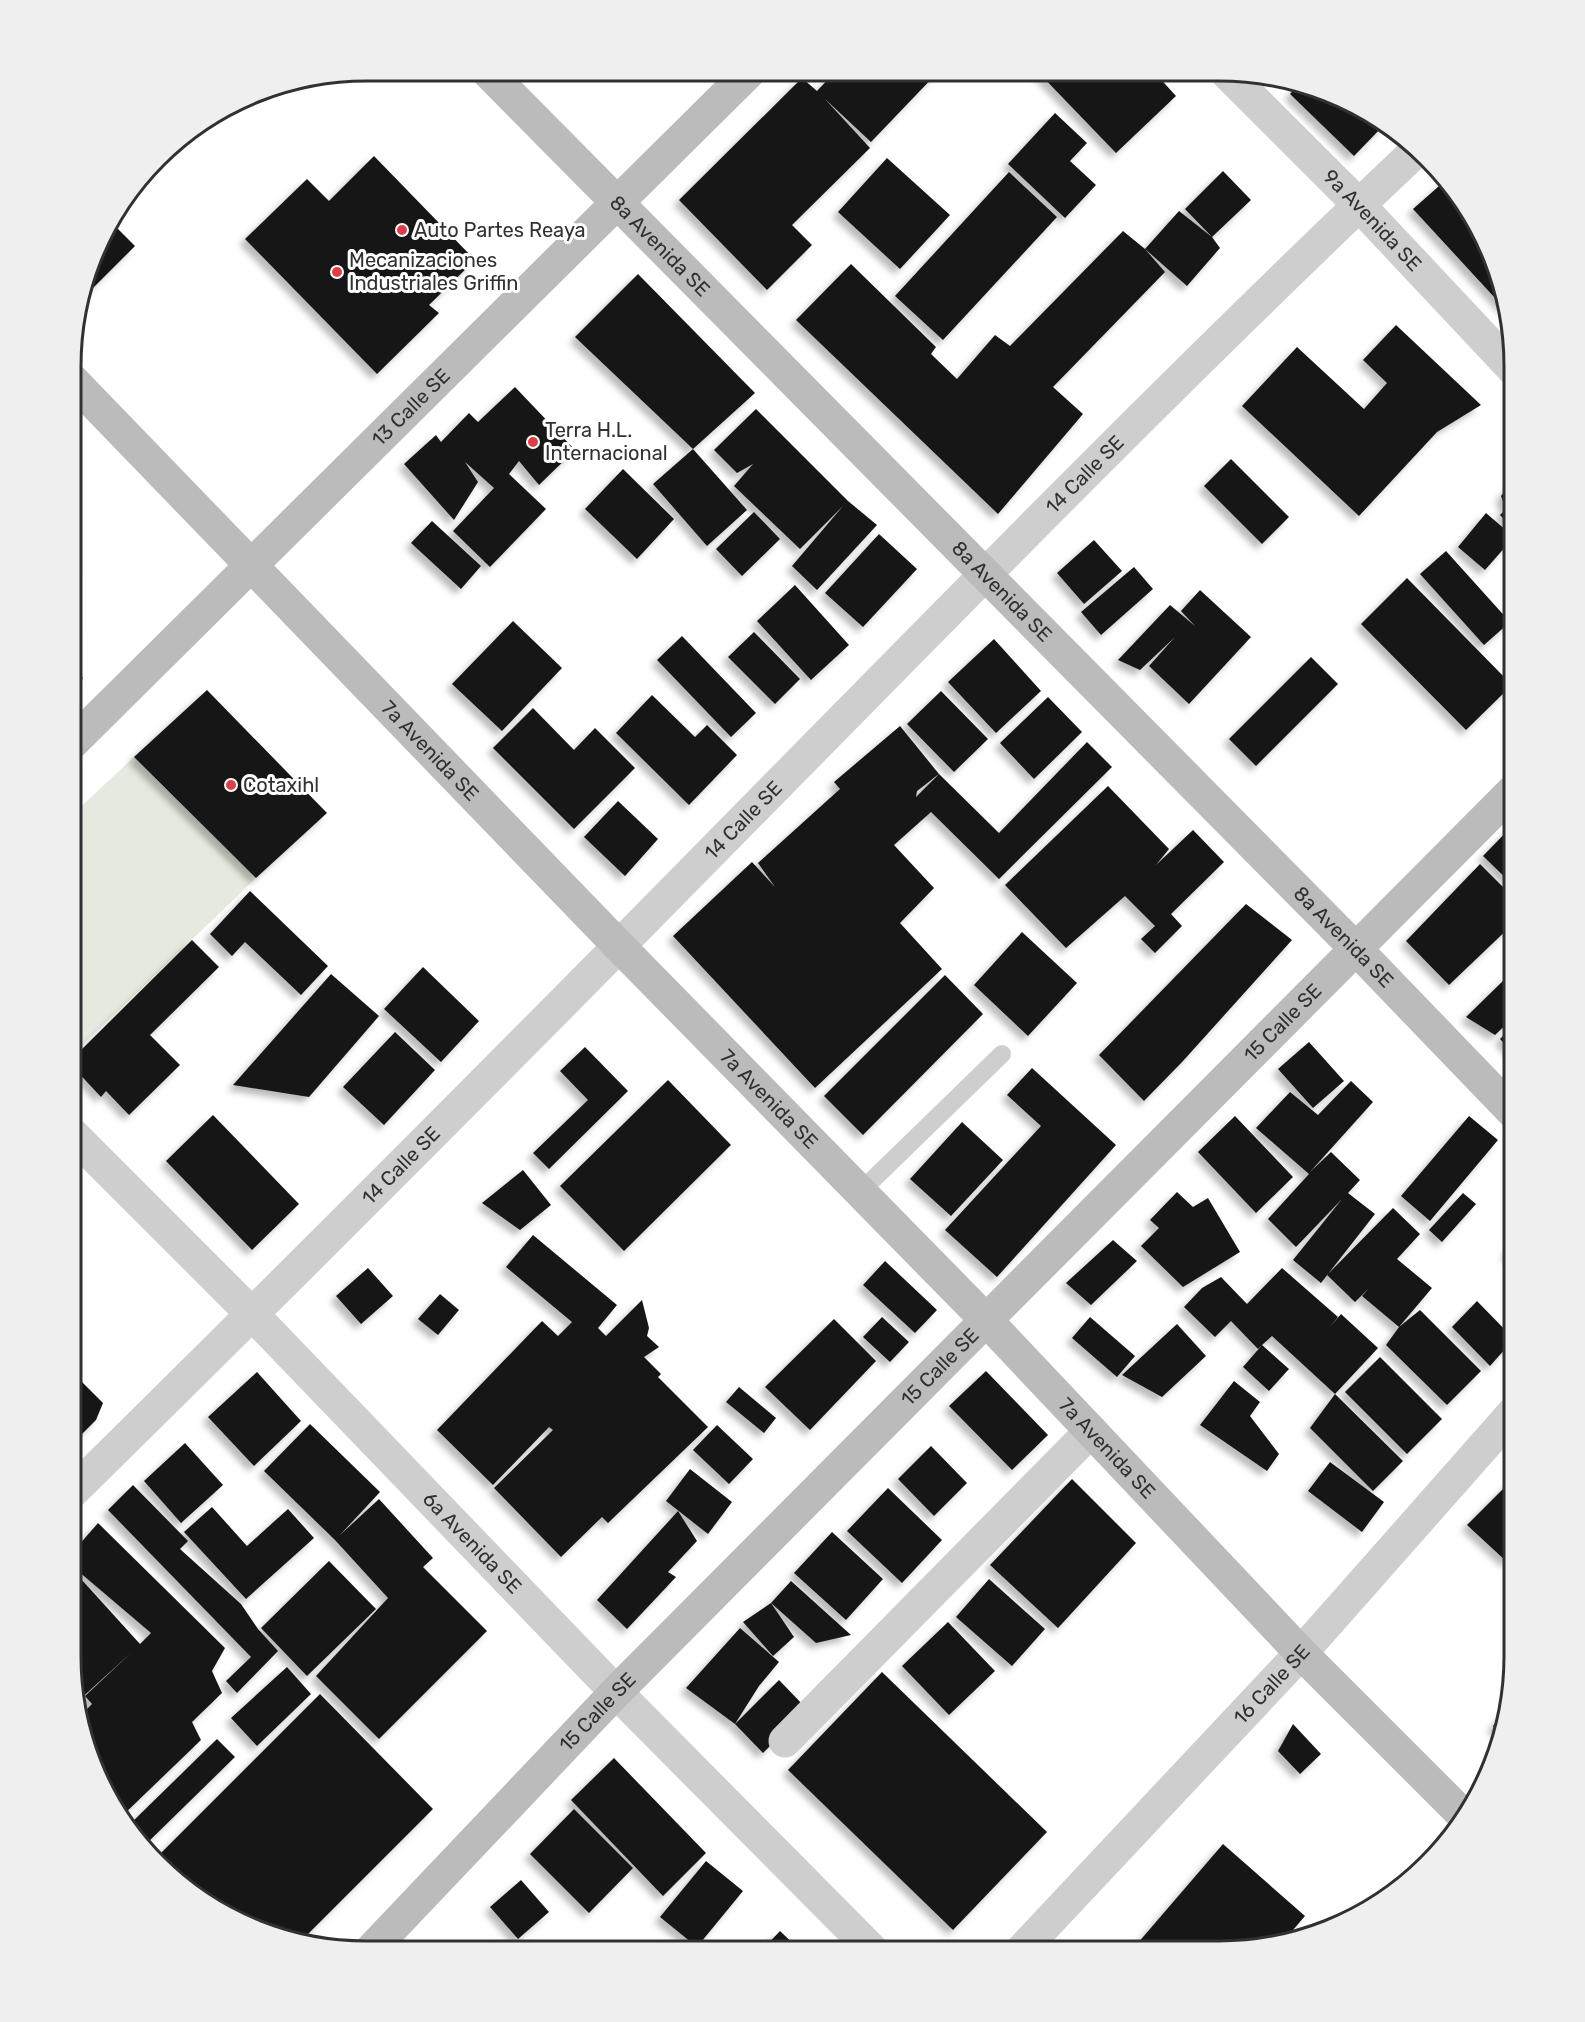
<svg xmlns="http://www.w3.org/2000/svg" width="1585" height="2022" font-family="Rubik,sans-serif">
<defs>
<filter id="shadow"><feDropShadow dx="-5.5" dy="5.5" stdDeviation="3" flood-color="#0004"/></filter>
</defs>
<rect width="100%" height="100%" fill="#fff"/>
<path fill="#e4eadd" d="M 134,757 L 256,878 L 72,1055 L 72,815 Z"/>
<path fill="#181818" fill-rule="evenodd" filter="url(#shadow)" d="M 835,72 L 938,72 L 871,142 L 825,99 L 870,148 L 792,225 L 812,245 L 767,290 L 679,200 L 802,78 L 817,91 Z
M 1038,72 L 1155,73 L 1176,96 L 1116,153 Z
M 1299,84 L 1332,93 L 1386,123 L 1354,156 L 1290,94 Z
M 1055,113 L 1087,143 L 1070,161 L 1096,185 L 1065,218 L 1008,164 Z
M 374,156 L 475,260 L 429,305 L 439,313 L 377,374 L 245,239 L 307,179 L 329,201 Z
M 887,158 L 950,215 L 900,269 L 838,212 Z
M 1223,171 L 1251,200 L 1212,237 L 1220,248 L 1187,286 L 1145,249 L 1165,272 L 1053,387 L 1083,414 L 998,514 L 796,320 L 851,264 L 936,347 L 931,354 L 957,379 L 995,335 L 1010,346 L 1123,231 L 1145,249 L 1179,211 L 1212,237 L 1185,209 Z
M 1009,172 L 1057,217 L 943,340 L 895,296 Z
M 1447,179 L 1475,218 L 1504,289 L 1507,311 L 1413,209 Z
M 109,220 L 135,246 L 88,293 L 86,290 Z
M 638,274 L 755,393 L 693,449 L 575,337 Z
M 1396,325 L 1481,405 L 1437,432 L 1359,516 L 1242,406 L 1297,347 L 1364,409 L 1387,383 L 1363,360 Z
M 515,387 L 575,450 L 539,485 L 519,461 L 509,474 L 546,509 L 490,567 L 453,531 L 494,488 L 465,462 L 478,482 L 454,520 L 404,464 L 436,435 L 441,442 L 469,413 L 478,422 Z
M 756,409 L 848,501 L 877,525 L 817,590 L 792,566 L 843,506 L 800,549 L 734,486 L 753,464 L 737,473 L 714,450 Z
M 693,449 L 747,510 L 707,546 L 653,484 Z
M 1231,459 L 1289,517 L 1262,544 L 1204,486 Z
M 623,469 L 674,519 L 637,559 L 585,509 Z
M 1514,481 L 1514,529 L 1500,515 L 1506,509 L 1501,496 Z
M 754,512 L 780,539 L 742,576 L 716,549 Z
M 1486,513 L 1514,537 L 1485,570 L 1458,547 Z
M 432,521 L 481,566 L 461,589 L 411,543 Z
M 879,534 L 917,569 L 863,627 L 825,593 Z
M 1094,540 L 1122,571 L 1084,604 L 1057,573 Z
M 1446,551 L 1510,622 L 1484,645 L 1420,574 Z
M 1134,567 L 1153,589 L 1101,635 L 1081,612 Z
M 1407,578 L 1512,685 L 1466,730 L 1361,624 Z
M 795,585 L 849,645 L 811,680 L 757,621 Z
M 1200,590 L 1251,637 L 1189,704 L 1149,666 L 1175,637 L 1140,670 L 1118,660 L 1170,605 L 1195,626 L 1181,611 Z
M 513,621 L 562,668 L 502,731 L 452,684 Z
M 754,632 L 800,679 L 775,704 L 728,657 Z
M 682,636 L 756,713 L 731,737 L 657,660 Z
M 994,639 L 1041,691 L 996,733 L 948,682 Z
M 1311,657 L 1338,684 L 1256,766 L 1229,739 Z
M 72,668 L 83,678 L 72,688 Z
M 207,690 L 327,813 L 256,878 L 134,757 Z
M 941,691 L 988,739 L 954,772 L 907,724 Z
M 652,695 L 695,737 L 707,725 L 737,755 L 689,805 L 616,733 Z
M 1048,697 L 1082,732 L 1034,779 L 1000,743 Z
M 533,708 L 574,750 L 595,728 L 635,768 L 574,829 L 493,748 Z
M 900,726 L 939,774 L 999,833 L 1087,742 L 1112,767 L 999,879 L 931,812 L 894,845 L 934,888 L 900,923 L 942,969 L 815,1088 L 673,936 L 752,862 L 775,887 L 758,863 L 840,789 L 834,782 ZM 939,774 L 916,797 L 917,791 Z
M 1108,786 L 1169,849 L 1156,865 L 1193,830 L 1224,862 L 1171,914 L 1182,926 L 1155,953 L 1141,939 L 1155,926 L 1125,896 L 1066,948 L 1005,885 Z
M 618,801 L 658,839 L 625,876 L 584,837 Z
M 1514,824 L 1514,886 L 1483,856 Z
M 1480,864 L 1514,898 L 1514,923 L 1449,985 L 1406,941 Z
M 250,891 L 328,966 L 301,995 L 245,942 L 232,956 L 210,934 Z
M 1246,904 L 1292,940 L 1183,1061 L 1144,1101 L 1099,1055 Z
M 1022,932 L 1077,983 L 1028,1036 L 974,985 Z
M 192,940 L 219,967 L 150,1035 L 180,1065 L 129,1115 L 106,1091 L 101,1097 L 72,1066 L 72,1059 Z
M 423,967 L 479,1021 L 441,1062 L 384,1009 Z
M 331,974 L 379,1016 L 309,1097 L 233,1085 Z
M 945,975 L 983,1014 L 863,1135 L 824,1096 Z
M 1507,977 L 1514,985 L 1514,1017 L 1495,1035 L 1466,1017 Z
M 1514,1025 L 1514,1054 L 1500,1039 Z
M 395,1032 L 435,1070 L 384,1125 L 343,1087 Z
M 1309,1042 L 1344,1081 L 1313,1108 L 1278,1069 Z
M 585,1047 L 628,1091 L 549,1169 L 533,1153 L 588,1100 L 560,1071 Z
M 1032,1068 L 1116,1145 L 997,1277 L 945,1230 L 1041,1126 L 1007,1095 Z
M 668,1080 L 731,1145 L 624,1251 L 560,1186 Z
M 1351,1081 L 1373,1102 L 1310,1172 L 1331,1152 L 1360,1180 L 1348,1193 L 1375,1214 L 1321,1283 L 1293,1260 L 1342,1199 L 1296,1247 L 1268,1219 L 1309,1174 L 1256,1128 L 1290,1092 L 1318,1115 Z
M 213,1115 L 299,1204 L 252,1250 L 166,1161 Z
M 1235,1116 L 1293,1177 L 1256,1213 L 1198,1152 Z
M 1469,1116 L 1498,1140 L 1430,1221 L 1401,1196 Z
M 962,1122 L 1003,1160 L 951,1216 L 910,1179 Z
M 523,1170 L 551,1205 L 520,1230 L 482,1203 Z
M 1177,1192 L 1193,1207 L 1208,1198 L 1240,1252 L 1183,1287 L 1141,1246 L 1159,1228 L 1150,1220 Z
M 1463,1193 L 1476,1204 L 1442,1242 L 1429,1230 Z
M 1393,1208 L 1420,1234 L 1397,1259 L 1432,1288 L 1399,1327 L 1420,1310 L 1481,1371 L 1447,1405 L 1386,1345 L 1399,1327 L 1362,1296 L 1369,1288 L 1355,1302 L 1327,1275 Z
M 533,1235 L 617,1305 L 598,1328 L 606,1336 L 642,1300 L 649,1328 L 647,1336 L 659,1347 L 644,1357 L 661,1374 L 658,1377 L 708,1427 L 608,1523 L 602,1517 L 561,1557 L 494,1488 L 553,1430 L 549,1427 L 493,1485 L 437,1430 L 542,1321 L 558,1336 L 572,1322 L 506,1267 Z
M 1113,1240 L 1137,1261 L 1091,1305 L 1066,1283 Z
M 1514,1244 L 1514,1261 L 1506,1253 Z
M 885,1261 L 937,1310 L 915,1333 L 863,1285 Z
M 368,1268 L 393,1296 L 361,1324 L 336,1296 Z
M 1282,1268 L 1338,1317 L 1329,1328 L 1341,1314 L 1378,1348 L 1335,1394 L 1403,1461 L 1373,1491 L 1310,1428 L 1335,1394 L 1272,1336 L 1262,1345 L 1289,1369 L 1269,1391 L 1243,1367 L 1262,1345 L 1258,1349 L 1231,1321 L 1215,1337 L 1184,1307 L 1202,1288 L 1221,1277 L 1247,1304 Z
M 440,1294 L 459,1310 L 438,1335 L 418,1319 Z
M 1477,1301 L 1514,1339 L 1490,1366 L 1452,1327 Z
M 882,1317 L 909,1342 L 890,1362 L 863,1337 Z
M 1090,1317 L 1135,1356 L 1117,1377 L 1072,1338 Z
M 834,1319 L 876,1361 L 810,1430 L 765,1387 Z
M 1177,1324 L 1206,1356 L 1162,1397 L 1122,1375 Z
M 1380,1357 L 1442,1419 L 1407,1454 L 1345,1392 Z
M 71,1371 L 103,1403 L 96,1420 L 72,1444 Z
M 986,1371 L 1048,1435 L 1012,1470 L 949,1406 Z
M 257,1372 L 301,1421 L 254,1466 L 208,1417 Z
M 1234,1381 L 1260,1402 L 1250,1416 L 1279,1454 L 1267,1471 L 1200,1425 Z
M 739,1387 L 776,1418 L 764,1433 L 726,1402 Z
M 310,1424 L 380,1492 L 340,1535 L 379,1499 L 433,1558 L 423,1567 L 487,1631 L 379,1739 L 316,1676 L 388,1598 L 335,1540 L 264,1471 Z
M 717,1425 L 753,1459 L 729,1484 L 693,1450 Z
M 185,1443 L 223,1485 L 181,1523 L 144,1481 Z
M 931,1446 L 967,1483 L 934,1516 L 898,1479 Z
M 1330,1462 L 1384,1502 L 1362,1532 L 1308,1491 Z
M 690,1469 L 732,1502 L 708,1534 L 666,1501 Z
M 1514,1478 L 1514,1487 L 1510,1484 L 1514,1489 L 1514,1555 L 1507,1562 L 1467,1525 Z
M 1072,1479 L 1136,1543 L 1058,1628 L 990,1565 Z
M 133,1485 L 188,1541 L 180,1549 L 241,1604 L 258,1629 L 278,1651 L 237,1693 L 226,1681 L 251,1657 L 108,1510 Z
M 888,1488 L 942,1540 L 902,1583 L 847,1531 Z
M 212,1507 L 247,1546 L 288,1509 L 314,1538 L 246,1599 L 184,1532 Z
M 678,1511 L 697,1541 L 668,1572 L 676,1577 L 627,1629 L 597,1600 Z
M 98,1523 L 225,1648 L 212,1671 L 222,1693 L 192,1722 L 201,1740 L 120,1818 L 110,1804 L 81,1733 L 79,1717 L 92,1704 L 85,1696 L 132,1652 L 77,1702 L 71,1657 L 71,1568 L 140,1644 L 151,1633 L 71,1565 L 71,1554 Z
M 832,1532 L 883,1579 L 846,1620 L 794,1573 Z
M 329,1561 L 376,1609 L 307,1676 L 261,1628 Z
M 989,1579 L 1045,1629 L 1012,1666 L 956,1617 Z
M 791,1581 L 851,1635 L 816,1643 L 771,1603 L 794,1637 L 773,1656 L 743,1622 L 771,1603 Z
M 948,1622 L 995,1671 L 949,1715 L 902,1666 Z
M 740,1628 L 779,1662 L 759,1686 L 735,1724 L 779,1680 L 807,1709 L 763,1753 L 735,1724 L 686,1688 Z
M 287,1667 L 311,1694 L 257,1746 L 231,1718 Z
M 882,1672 L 1047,1832 L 953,1930 L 788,1770 Z
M 320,1694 L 433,1809 L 300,1942 L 271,1936 L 202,1902 L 154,1860 Z
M 1507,1709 L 1506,1716 L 1502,1737 L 1493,1726 Z
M 1293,1724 L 1321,1754 L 1300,1774 L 1278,1751 Z
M 217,1739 L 235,1757 L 142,1848 L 127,1827 Z
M 614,1758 L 706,1853 L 663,1896 L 571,1800 Z
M 574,1809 L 633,1868 L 589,1913 L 530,1854 Z
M 1223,1844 L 1305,1916 L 1281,1944 L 1238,1951 L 1131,1951 Z
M 706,1861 L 743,1891 L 697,1947 L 660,1917 Z
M 521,1880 L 549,1912 L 518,1939 L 490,1907 Z
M 780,1931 L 801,1951 L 761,1951 Z"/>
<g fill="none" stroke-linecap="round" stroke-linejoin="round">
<path stroke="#cecece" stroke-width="18" d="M 860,1192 L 1002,1054"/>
<g stroke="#cecece" stroke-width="33">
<path id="s1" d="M 1227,73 L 1359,205 L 1514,370"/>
<path id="s2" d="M 72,1134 L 252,1314 L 616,1692 L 873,1951"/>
<path id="s3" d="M 71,1493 C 255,1312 437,1130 619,946 C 883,679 1144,408 1417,150"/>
<path d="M 785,1741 L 1091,1431"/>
<path id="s4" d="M 1021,1951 L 1301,1653 L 1514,1412"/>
</g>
<g stroke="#bbb" stroke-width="33">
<path id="s5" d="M 487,71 L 1356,949 L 1514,1113"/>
<path id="s6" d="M 73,381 L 619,946 L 987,1321 L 1301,1653 L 1466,1818"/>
<path id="s7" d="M 72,743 L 749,72"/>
<path id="s8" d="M 370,1951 L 616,1692 L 1514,790"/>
</g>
</g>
<g fill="#dc3f49" stroke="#fff" stroke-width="2">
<circle cx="402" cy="230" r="6"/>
<circle cx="337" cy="272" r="6"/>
<circle cx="533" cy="442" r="6"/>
<circle cx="231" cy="785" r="6"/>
</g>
<g text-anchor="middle" stroke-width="6" stroke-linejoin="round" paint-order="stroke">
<g font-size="20" fill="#313131" stroke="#fff">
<text dy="7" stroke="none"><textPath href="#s1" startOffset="207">9a Avenida SE</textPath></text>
<text dy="7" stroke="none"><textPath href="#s5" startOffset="246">8a Avenida SE</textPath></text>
<text dy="7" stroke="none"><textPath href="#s7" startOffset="477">13 Calle SE</textPath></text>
<text dy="7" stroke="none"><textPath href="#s3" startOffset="1437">14 Calle SE</textPath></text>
<text dy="7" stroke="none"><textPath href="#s5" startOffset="732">8a Avenida SE</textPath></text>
<text dy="7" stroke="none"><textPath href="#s6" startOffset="514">7a Avenida SE</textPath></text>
<text dy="7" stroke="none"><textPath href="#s3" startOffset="951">14 Calle SE</textPath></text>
<text dy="7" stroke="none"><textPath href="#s5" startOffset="1218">8a Avenida SE</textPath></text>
<text dy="7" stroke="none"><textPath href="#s8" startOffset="1302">15 Calle SE</textPath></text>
<text dy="7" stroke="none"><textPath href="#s6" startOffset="1000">7a Avenida SE</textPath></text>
<text dy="7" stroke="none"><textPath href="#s3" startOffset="465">14 Calle SE</textPath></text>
<text dy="7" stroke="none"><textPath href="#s8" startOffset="816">15 Calle SE</textPath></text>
<text dy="7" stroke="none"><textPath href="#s6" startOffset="1486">7a Avenida SE</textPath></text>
<text dy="7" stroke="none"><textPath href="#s2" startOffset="572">6a Avenida SE</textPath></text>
<text dy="7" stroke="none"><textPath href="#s4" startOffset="366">16 Calle SE</textPath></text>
<text dy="7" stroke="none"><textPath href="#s8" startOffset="330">15 Calle SE</textPath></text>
</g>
<g font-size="20" fill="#313131" stroke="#fff" text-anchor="start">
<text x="414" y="237">Auto Partes Reaya</text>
<text x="349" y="267">Mecanizaciones<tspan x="349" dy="23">Industriales Griffin</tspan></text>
<text x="545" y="437">Terra H.L.<tspan x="545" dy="23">Internacional</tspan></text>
<text x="243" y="792">Cotaxihl</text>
</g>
</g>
<path d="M0 0H1585V2022H0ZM366 81H1219A285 285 0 0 1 1504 366V1656A285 285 0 0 1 1219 1941H366A285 285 0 0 1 81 1656V366A285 285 0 0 1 366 81Z" fill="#efefef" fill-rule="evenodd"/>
<path fill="none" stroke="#313131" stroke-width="3" d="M366 81H1219A285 285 0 0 1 1504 366V1656A285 285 0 0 1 1219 1941H366A285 285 0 0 1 81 1656V366A285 285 0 0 1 366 81Z"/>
</svg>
